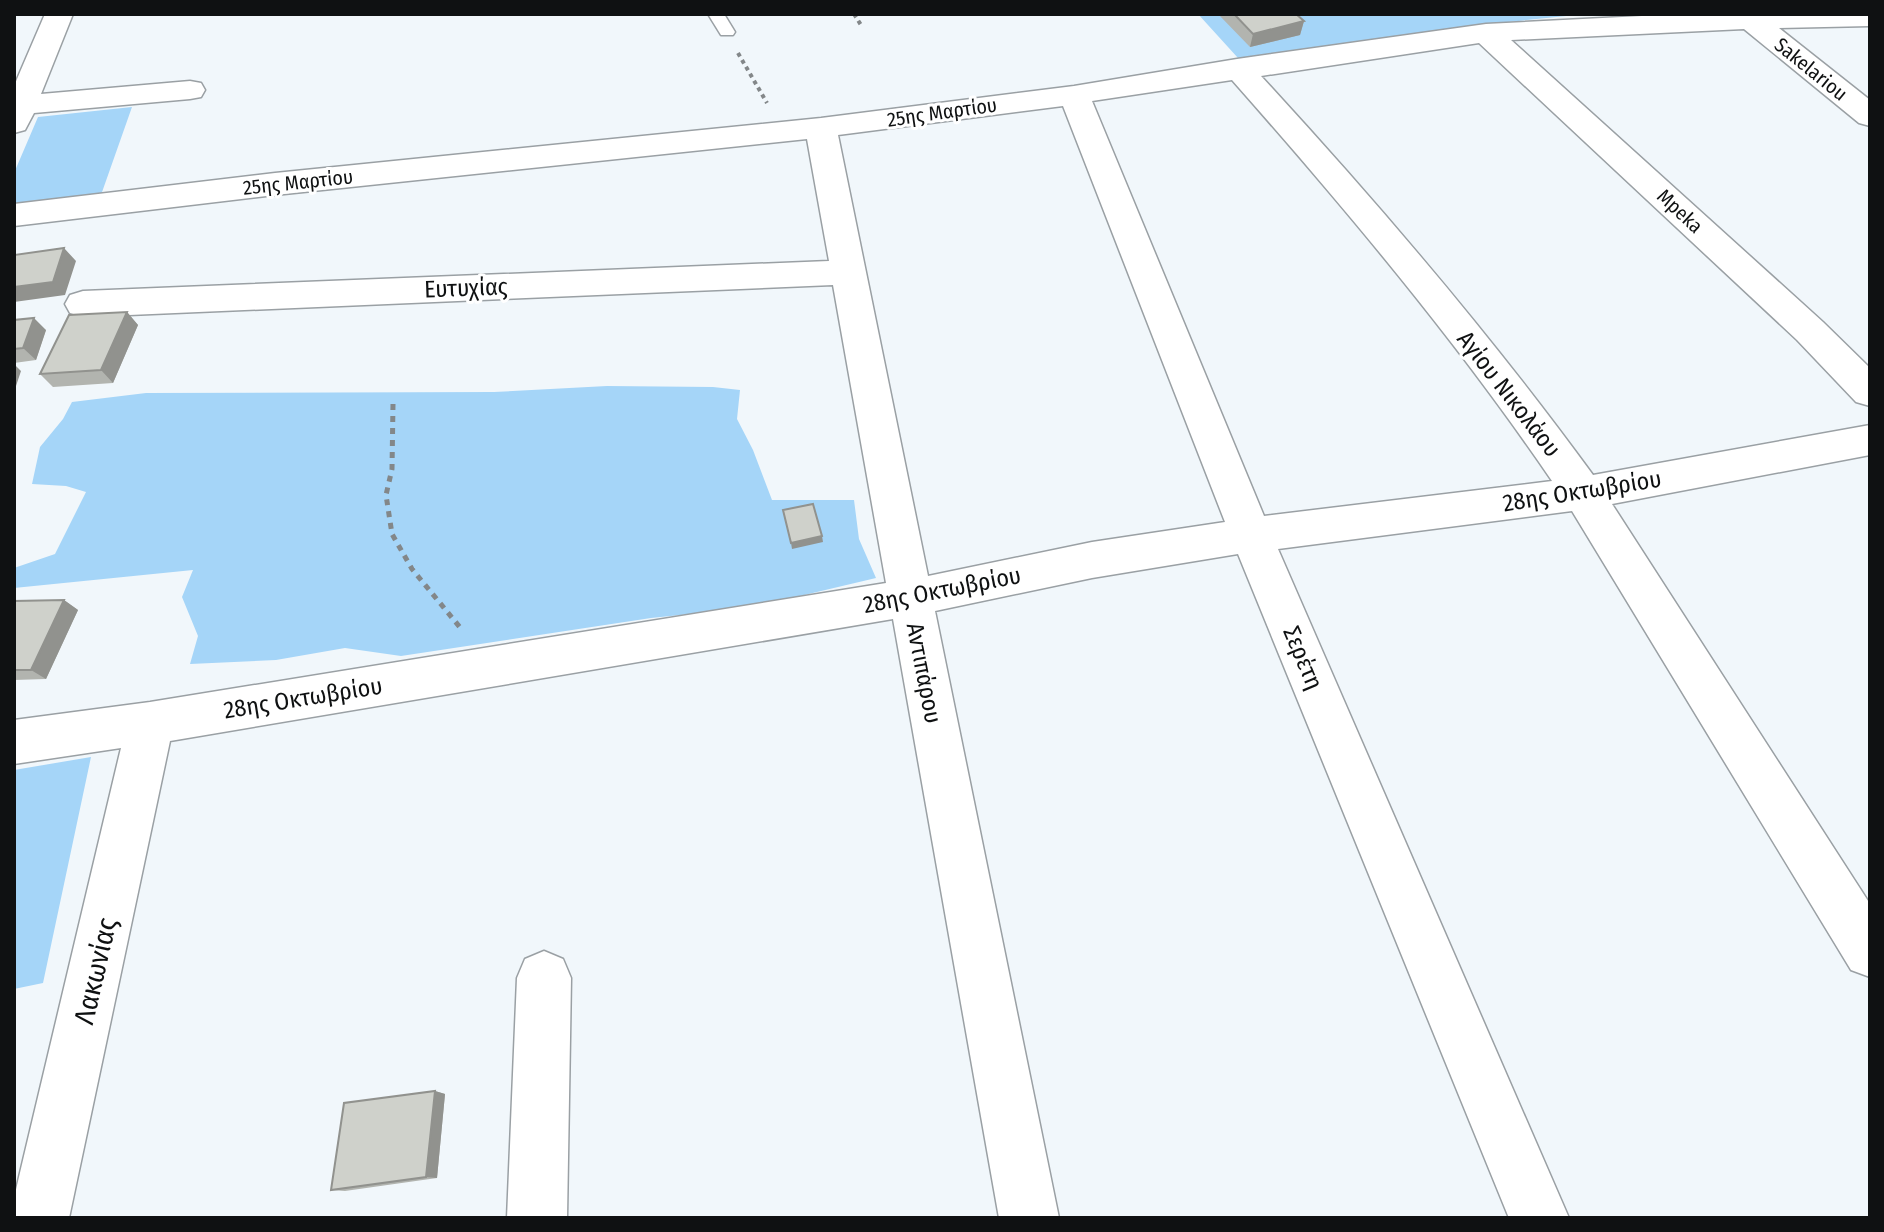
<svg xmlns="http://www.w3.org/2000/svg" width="1884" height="1232" font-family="'Fira Sans Condensed',sans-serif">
<rect width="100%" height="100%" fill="#f1f7fb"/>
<path fill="#a5d5f8" d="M 1198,14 L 1586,14 L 1459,27 L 1238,58 Z
M 132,107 L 101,195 L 14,206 L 14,173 L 38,117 Z
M 607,386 L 713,387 L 740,390 L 737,419 L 753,450 L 772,500 L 854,500 L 859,539 L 876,578 L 749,608 L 651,618 L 401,656 L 345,648 L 276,660 L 190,664 L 198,636 L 182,597 L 193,570 L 14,588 L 14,568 L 55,554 L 86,492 L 66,486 L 32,484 L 40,447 L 63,419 L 72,402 L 146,393 L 494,392 Z
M 91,757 L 43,983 L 14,989 L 14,770 Z"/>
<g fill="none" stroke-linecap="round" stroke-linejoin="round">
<defs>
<path id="service" d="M 708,14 L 724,14 L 735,32 L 733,35 L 721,35 Z"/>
<path id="minor" d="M 45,14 L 73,14 L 41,94 L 190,81 L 201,83 L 205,90 L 201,97 L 190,99 L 34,113 L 25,130 L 14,133 L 14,86 Z
M 1681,14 L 1870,14 L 1870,26 L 1779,28 L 1870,100 L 1870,126 L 1859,123 L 1744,29 L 1511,40 L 1823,322 L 1870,368 L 1870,406 L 1856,402 L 1797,340 L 1479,43 L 1261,76 C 1378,203 1491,335 1593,475 L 1870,425 L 1870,455 L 1612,504 L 1870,904 L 1870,977 L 1851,970 L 1572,511 L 1278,549 L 1569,1218 L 1509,1218 L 1238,554 L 1092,578 L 935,611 L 1059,1218 L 999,1218 L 893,619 L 170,741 L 69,1218 L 14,1218 L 14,1198 L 121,748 L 14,764 L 14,720 L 150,702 L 886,583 L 833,285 L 83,317 L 70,313 L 65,304 L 70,295 L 83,291 L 829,261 L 807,139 L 275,195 L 14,226 L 14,204 L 275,173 L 821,118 L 1074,86 L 1237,59 L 1486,24 ZM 1232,80 C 1345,208 1456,340 1552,481 L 1264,516 L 1092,101 ZM 1063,106 L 1225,522 L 1092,542 L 928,576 L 838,135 Z
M 544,951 L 563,959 L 571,978 L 567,1218 L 507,1218 L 517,978 L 525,959 Z"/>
</defs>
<use href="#service" stroke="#9aa0a4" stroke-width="3"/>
<use href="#minor" stroke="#9aa0a4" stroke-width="3"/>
<path stroke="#838789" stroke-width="4" stroke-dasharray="4 4" stroke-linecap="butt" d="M 854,14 L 861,25
M 738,53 L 767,103"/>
<path stroke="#838789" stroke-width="5" stroke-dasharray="6 6" stroke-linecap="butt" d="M 393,404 L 392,469 L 386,495 L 392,534 L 412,569 L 463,631"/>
<use href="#service" fill="#fff" fill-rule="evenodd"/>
<use href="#minor" fill="#fff" fill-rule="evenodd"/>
</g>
<path fill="#b2b4af" d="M 1218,14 L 1296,14 L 1304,21 L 1300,35 L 1250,47 Z
M 127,312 L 138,325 L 113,383 L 53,387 L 40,374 Z
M 14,320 L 46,330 L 36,360 L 14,363 Z
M 64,600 L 78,610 L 46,679 L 14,680 L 14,601 Z
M 435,1091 L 445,1094 L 437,1178 L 345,1191 L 331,1190 Z"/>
<path fill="#91928e" d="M 1304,21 L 1300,35 L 1250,47 L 1253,34 Z
M 64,248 L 76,261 L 65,295 L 14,302 L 14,287 Z
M 127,312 L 138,325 L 113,383 L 101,370 Z
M 34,318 L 46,330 L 36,360 L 23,348 Z
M 14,364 L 21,371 L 14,392 Z
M 822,536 L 823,542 L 792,549 L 791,543 Z
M 64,600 L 78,610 L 46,679 L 31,670 Z
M 435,1091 L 445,1094 L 437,1178 L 426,1177 Z"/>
<path fill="#cfd1cb" stroke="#91928e" stroke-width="2" d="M 1234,14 L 1296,14 L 1304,21 L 1253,34 Z
M 64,248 L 53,282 L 14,287 L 14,255 Z
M 127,312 L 101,370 L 40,374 L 69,315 Z
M 34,318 L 23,348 L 14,349 L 14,320 Z
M 813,504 L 822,536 L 791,543 L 783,510 Z
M 64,600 L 31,670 L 14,670 L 14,601 Z
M 435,1091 L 426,1177 L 331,1190 L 344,1103 Z"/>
<g text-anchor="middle" stroke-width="6" stroke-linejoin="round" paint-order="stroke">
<g font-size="20" fill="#0f1112" stroke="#fff">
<text transform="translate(1811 69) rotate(39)" y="7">Sakelariou</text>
<text transform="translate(942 112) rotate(-8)" y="7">25ης Μαρτίου</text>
<text transform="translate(298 182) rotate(-6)" y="7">25ης Μαρτίου</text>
<text transform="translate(1680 211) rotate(43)" y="7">Mpeka</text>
</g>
<g font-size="24" fill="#0f1112" stroke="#fff">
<text transform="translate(466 288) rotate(-2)" y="8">Ευτυχίας</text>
<text transform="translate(1509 394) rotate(52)" y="8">Αγίου Νικολάου</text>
<text transform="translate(1582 491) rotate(-9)" y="8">28ης Οκτωβρίου</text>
<text transform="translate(942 590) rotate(-11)" y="8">28ης Οκτωβρίου</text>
<text transform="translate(1303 658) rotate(67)" y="8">Σερέτη</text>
<text transform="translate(924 673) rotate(79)" y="8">Αντιπάρου</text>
<text transform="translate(303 698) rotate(-9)" y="8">28ης Οκτωβρίου</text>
</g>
<g font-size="28" fill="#0f1112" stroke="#fff">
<text transform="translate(95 971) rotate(-77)" y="10">Λακωνίας</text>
</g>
</g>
<rect width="1884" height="1232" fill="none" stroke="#0f1112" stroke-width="32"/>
</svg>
